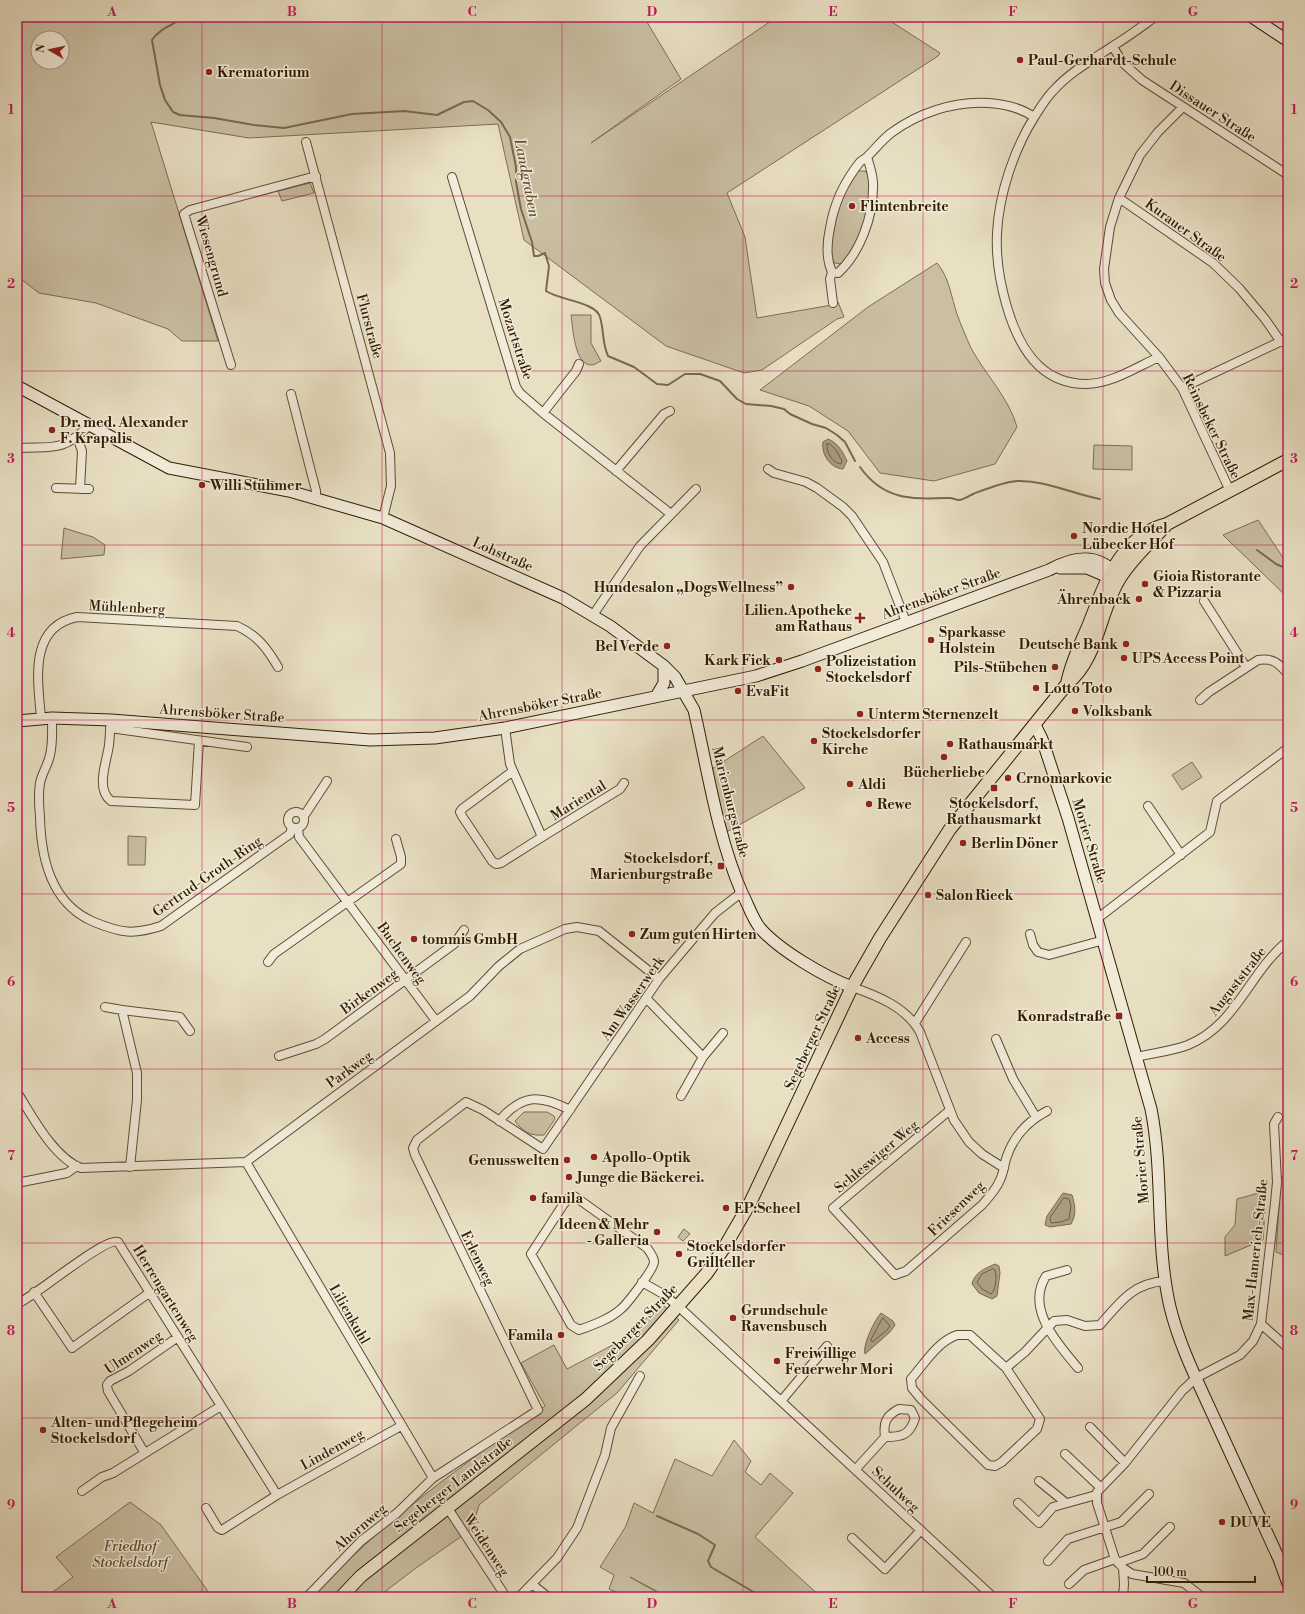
<svg xmlns="http://www.w3.org/2000/svg" width="1305" height="1614" font-family="'Libre Bodoni',serif">
<rect width="100%" height="100%" fill="#e9e0c4"/>
<filter id="stains"><feTurbulence type="fractalNoise" baseFrequency=".005" numOctaves="4"/><feColorMatrix values="0 0 0 0 .2 0 0 0 0 .09 0 0 0 0 .02 0 0 0 .5 -.17"/></filter>
<radialGradient id="worn" r=".72"><stop offset=".6" stop-color="#630" stop-opacity="0"/><stop offset="1" stop-color="#630" stop-opacity=".3"/></radialGradient>
<path fill="#cabfa3" stroke="#7e6d52" fill-rule="evenodd" d="M 17,17 L 644,17 L 681,79 L 591,143 L 777,17 L 884,17 L 940,53 L 938,56 L 727,193 L 745,237 L 757,318 L 832,305 L 838,302 L 844,317 L 837,319 L 762,370 L 744,373 L 666,346 L 524,240 L 498,124 L 249,138 L 151,122 L 218,341 L 182,341 L 168,329 L 96,303 L 39,293 L 17,276 ZM 38,38 L 62,38 L 62,62 L 38,62 Z
M 857,171 L 865,171 L 871,178 C 869,202 863,251 841,264 L 835,263 L 831,257 L 830,237 L 840,199 Z
M 310,183 L 314,193 L 282,201 L 278,191 Z
M 937,263 C 949,277 951,296 957,314 C 961,325 966,337 971,348 C 985,374 1009,398 1017,427 L 995,464 L 934,481 L 880,473 L 848,431 L 809,406 L 760,390 L 868,307 Z
M 571,315 L 591,315 L 591,343 L 601,361 C 598,362 595,365 592,365 C 574,366 573,327 571,315 Z
M 1094,445 L 1132,446 L 1132,470 L 1093,469 Z
M 1258,520 L 1286,562 L 1288,562 L 1288,598 L 1223,535 Z
M 64,528 L 93,537 L 105,545 L 104,555 L 61,559 Z
M 763,736 L 805,788 L 723,834 L 709,771 Z
M 1192,762 L 1202,777 L 1182,790 L 1172,775 Z
M 128,836 L 146,837 L 145,865 L 128,865 Z
M 524,1112 L 547,1112 L 554,1116 L 555,1119 L 544,1135 C 530,1136 523,1132 515,1121 Z
M 1288,1175 L 1288,1257 L 1276,1252 L 1281,1177 Z
M 1266,1191 L 1263,1240 L 1225,1256 L 1225,1237 L 1235,1225 L 1237,1199 Z
M 684,1229 L 690,1234 L 683,1241 L 678,1237 Z
M 661,1303 L 679,1320 L 617,1393 L 479,1505 L 472,1529 L 416,1568 L 378,1597 L 313,1597 C 380,1522 464,1465 545,1406 L 521,1363 L 554,1345 L 567,1369 L 628,1337 Z
M 734,1440 L 751,1461 L 745,1472 L 761,1485 L 770,1473 L 793,1493 L 755,1537 L 821,1597 L 668,1597 L 630,1577 L 665,1597 L 628,1597 L 609,1589 L 614,1575 L 600,1567 L 626,1526 L 634,1503 L 653,1513 L 675,1459 L 712,1476 Z
M 130,1502 L 161,1525 L 212,1597 L 46,1597 L 73,1577 L 56,1557 Z"/>
<path fill="#aa9d82" stroke="#7a694f" d="M 828,439 C 838,443 843,452 847,461 L 843,469 C 830,468 821,454 823,442 Z
M 1063,1193 L 1072,1195 C 1075,1205 1077,1214 1071,1224 L 1050,1227 L 1045,1225 L 1047,1216 Z
M 995,1264 L 999,1266 L 1000,1273 L 997,1296 L 992,1299 L 979,1293 L 972,1284 C 975,1272 984,1269 995,1264 Z
M 881,1313 L 893,1321 L 895,1325 L 890,1332 L 865,1354 C 862,1346 875,1319 881,1313 Z"/>
<g fill="none" stroke-linecap="round" stroke-linejoin="round">
<path stroke="#6e5c42" stroke-width="1" d="M 827,444 L 830,444 L 836,450 L 842,461 L 841,464 C 833,463 826,453 827,444 Z
M 1064,1198 L 1069,1199 L 1071,1206 L 1069,1219 L 1061,1222 L 1051,1223 L 1050,1218 Z
M 993,1269 L 995,1270 C 997,1277 996,1290 991,1294 L 982,1289 L 977,1282 L 982,1274 Z
M 883,1318 L 890,1326 L 887,1330 L 872,1342 L 871,1340 Z"/>
<path stroke="#7a694f" stroke-width="2" d="M 185,17 C 173,25 160,28 152,40 L 160,85 L 165,100 L 173,112 L 180,115 L 214,118 L 254,125 L 284,128 L 352,114 L 404,111 L 437,115 L 464,102 L 473,101 L 488,110 L 501,122 L 510,137 L 516,167 L 516,182 L 521,209 L 532,242 L 534,256 L 538,256 L 545,253 L 549,266 L 546,291 C 559,300 596,302 600,317 C 604,330 602,343 608,356 L 634,367 L 657,384 L 668,385 L 685,374 L 700,374 L 720,381 L 737,399 L 746,404 L 771,406 L 784,409 L 790,414 L 812,424 L 826,428 L 837,435 L 845,442 L 855,461
M 860,467 C 884,501 912,499 950,498 C 953,498 956,500 959,500 C 963,500 969,496 973,494 C 986,489 1003,482 1017,481 C 1046,480 1072,494 1100,499
M 1257,550 L 1276,564 L 1288,569
M 657,1516 L 698,1534 L 715,1545 L 708,1561 L 711,1567 L 762,1597"/>
<defs>
<path id="street" d="M 1155,17 C 1141,27 1128,37 1113,46 C 1092,60 1070,72 1053,91 C 1046,98 1040,108 1035,116 C 1014,149 999,194 997,233 C 995,272 1009,338 1039,366 C 1052,378 1068,384 1086,384 C 1111,384 1137,367 1159,357
M 1113,47 L 1123,63 L 1142,80 L 1288,175
M 1183,107 L 1158,132 L 1140,155 L 1119,198 L 1110,227 L 1104,269 L 1105,283 L 1111,300 L 1119,313 L 1159,357 L 1182,388 L 1230,491
M 306,142 L 390,453 L 391,486 L 383,518
M 867,157 C 870,166 874,178 873,188 C 873,217 860,253 838,273 L 832,272 C 826,259 827,242 830,228 C 834,203 844,182 860,162 C 862,160 865,159 867,157 C 875,149 882,140 891,133 C 918,113 954,101 988,103 C 1004,104 1021,108 1034,117
M 452,177 L 516,387 L 520,393 L 543,413 L 671,514
M 1119,198 L 1213,263 L 1239,288 L 1265,319 L 1281,342
M 832,272 L 830,279 L 833,303
M 231,365 L 184,214 L 190,210 L 316,176
M 1182,388 L 1288,338
M 291,394 L 316,491 L 316,498
M 543,413 L 576,371 L 579,364
M 77,437 L 82,451 L 80,489
M 17,448 C 55,446 60,453 90,425
M 768,469 L 774,473 L 806,482 L 817,488 L 843,507 L 852,516 L 883,562 L 906,622
M 616,471 L 664,414 L 670,411
M 56,488 L 89,489
M 1204,601 L 1246,667
M 593,615 L 640,546 L 696,489
M 1200,700 L 1209,692 L 1258,660 C 1274,658 1278,663 1288,674
M 41,718 C 38,681 28,627 77,617 L 237,626 C 257,635 267,648 278,667
M 52,718 C 52,730 53,743 50,755 C 48,765 42,773 40,783 C 38,794 39,806 40,817 C 41,859 51,904 94,922 C 121,933 133,935 161,926 L 290,834 L 292,827
M 111,720 C 110,728 110,736 109,745 C 107,761 95,789 111,801 L 195,805 L 199,741
M 110,728 L 247,747
M 505,728 L 510,764 L 542,837 L 620,789 L 624,783
M 513,771 L 462,809 L 460,812 L 462,816 L 492,861 L 496,864 L 501,863 L 542,837
M 1148,806 L 1181,855
M288 820a8 8 0 1 1 16 0a8 8 0 1 1-16 0Z
M 304,816 L 327,781
M 298,828 L 299,837 L 436,1021
M 1098,918 L 1210,832 L 1217,801 L 1288,748
M 1030,934 L 1033,945 L 1038,952 L 1049,955 L 1104,940
M 268,962 L 274,954 L 401,864 L 401,857 L 396,839
M 852,987 C 878,996 906,1007 920,1032 L 954,1120 L 969,1142 L 982,1154 L 1004,1168
M 647,999 L 703,1057
M 105,1007 L 122,1010 L 137,1073 L 137,1100 L 130,1167
M 122,1010 L 180,1017 L 190,1031
M 915,1023 L 966,942
M 996,1039 L 1013,1079 L 1036,1117
M 279,1056 L 316,1044 L 325,1039 L 454,944 L 464,930
M 1137,1057 C 1154,1053 1172,1051 1188,1045 C 1237,1025 1249,972 1288,941
M 17,1092 C 32,1116 54,1158 81,1168 L 246,1162 L 470,996 L 499,966 L 520,949 L 565,929 L 577,927 L 599,931 L 659,979
M 681,1096 L 703,1057 L 723,1033
M 950,1110 L 833,1208 L 895,1275 L 906,1271 L 982,1205 C 989,1197 996,1190 1000,1180 C 1004,1172 1004,1164 1007,1156 C 1014,1136 1028,1121 1047,1111
M 499,1121 C 522,1094 540,1094 570,1110
M 246,1162 L 433,1478
M 17,1183 L 67,1173 L 77,1166
M 574,1196 L 647,1248 C 650,1252 654,1257 654,1262 C 654,1269 627,1304 621,1309 C 610,1319 593,1325 579,1330 L 571,1325 L 531,1254 L 563,1205 L 569,1198 Z
M 1067,1270 L 1046,1276 C 1025,1309 1058,1344 1078,1368
M 642,1282 L 663,1294 L 678,1306 L 993,1597
M 34,1292 L 72,1348 L 149,1293
M 17,1304 C 34,1297 106,1236 118,1242 L 277,1495
M 1261,1324 L 1288,1348
M 957,1335 L 970,1335 L 1006,1368 L 1040,1419 L 1037,1429 L 1002,1462 L 995,1466 L 988,1465 L 921,1399 L 912,1388 L 911,1379 C 925,1363 937,1342 957,1335 Z
M 1006,1368 L 1025,1352 L 1054,1321 L 1067,1320 L 1085,1326 L 1100,1325 C 1120,1302 1133,1283 1165,1281
M 782,1400 L 827,1346
M 899,1409 L 911,1410 L 915,1418 C 910,1435 902,1437 885,1437 C 883,1422 886,1416 899,1409 Z
M 1090,1427 L 1125,1463
M 144,1452 L 108,1391 L 107,1385 L 110,1381 L 129,1371 L 178,1337
M 1065,1454 L 1100,1487
M 856,1469 L 885,1437
M 1039,1481 L 1066,1503
M 82,1491 L 102,1477 L 113,1473 L 221,1406
M 1018,1503 L 1039,1523 L 1053,1507 L 1096,1495
M 447,1507 L 506,1597
M 206,1508 L 218,1528 L 222,1530 L 277,1495 L 401,1426
M 852,1538 L 885,1569 L 921,1530
M 1048,1561 L 1068,1539 L 1121,1522 L 1149,1494
M 1118,1563 L 1143,1554 L 1170,1527
M 1069,1584 L 1084,1570 L 1115,1559
M 533,1585 L 548,1597
M 307,1597 L 361,1541 L 397,1513 L 433,1478 L 538,1410 L 415,1155 L 413,1148 L 417,1140 L 466,1102 L 483,1110 L 543,1149 L 659,979 L 715,913 L 742,892
M 519,1597 L 557,1558 L 577,1528 L 605,1455 L 611,1428 L 640,1376
M 1123,1597 L 1124,1584 L 1123,1568
M 1202,1597 L 1184,1583 L 1132,1574 L 1123,1568 L 1115,1559 L 1097,1503 L 1097,1492 L 1125,1463 L 1182,1391 L 1196,1378 L 1240,1355 L 1253,1341 L 1261,1324 L 1275,1203 L 1277,1182 L 1274,1124 L 1278,1117"/>
<path id="secondary" d="M 1252,17 L 1288,41
M 17,386 L 169,468 L 289,491 L 383,518 L 563,598 L 610,626 L 664,666 L 675,677 L 694,710 C 708,771 717,835 742,893 C 748,904 752,918 760,928 C 779,950 825,977 852,987
M 1060,568 L 1087,568 L 1108,577 L 1117,578
M 657,695 L 664,683 L 664,666
M 17,721 L 52,718 L 111,720 L 370,740 L 435,738 L 505,728 L 756,676 L 802,661 L 1049,570 C 1074,556 1098,552 1118,576
M 1035,725 L 1042,739 L 1068,818 L 1151,1109 C 1164,1174 1155,1242 1170,1307 C 1180,1348 1200,1386 1217,1424 C 1238,1469 1258,1514 1279,1559 L 1288,1584"/>
<path id="primary" d="M 1067,684 C 1071,662 1081,644 1089,624 C 1105,584 1120,536 1167,524 L 1288,460
M 341,1597 L 361,1576 L 586,1399 L 648,1340 L 707,1273 L 724,1248 L 750,1203 L 852,987 L 880,938 L 950,829 L 1067,684 C 1099,658 1099,611 1120,578 C 1133,557 1151,542 1167,524"/>
</defs>
<use href="#street" stroke="#5f4c32" stroke-width="10"/>
<use href="#secondary" stroke="#311b02" stroke-width="13"/>
<use href="#primary" stroke="#311b02" stroke-width="14"/>
<use href="#street" stroke="#f1ebd9" stroke-width="8"/>
<use href="#secondary" stroke="#f1ebd9" stroke-width="11"/>
<use href="#primary" stroke="#e9e0c4" stroke-width="12"/>
</g>
<path fill="none" stroke="#c2185b" stroke-width="1" stroke-opacity="0.55" d="M 202,17 L 202,1597M 382,17 L 382,1597M 562,17 L 562,1597M 743,17 L 743,1597M 923,17 L 923,1597M 1103,17 L 1103,1597M 17,196 L 1288,196M 17,371 L 1288,371M 17,545 L 1288,545M 17,720 L 1288,720M 17,894 L 1288,894M 17,1069 L 1288,1069M 17,1243 L 1288,1243M 17,1418 L 1288,1418"/>
<g fill="#8f2418" stroke="#f1ebd9" stroke-width="1.5">
<circle cx="1020" cy="60" r="4"/>
<circle cx="209" cy="72" r="4"/>
<circle cx="852" cy="206" r="4"/>
<circle cx="52" cy="430" r="4"/>
<circle cx="202" cy="485" r="4"/>
<circle cx="1074" cy="536" r="4"/>
<circle cx="1145" cy="584" r="4"/>
<circle cx="791" cy="587" r="4"/>
<circle cx="1139" cy="599" r="4"/>
<path d="M858 612h4v4h4v4h-4v4h-4v-4h-4v-4h4z"/>
<circle cx="931" cy="640" r="4"/>
<circle cx="1126" cy="644" r="4"/>
<circle cx="667" cy="646" r="4"/>
<circle cx="1124" cy="658" r="4"/>
<circle cx="779" cy="660" r="4"/>
<circle cx="1055" cy="667" r="4"/>
<circle cx="818" cy="669" r="4"/>
<circle cx="1036" cy="688" r="4"/>
<circle cx="738" cy="691" r="4"/>
<circle cx="1075" cy="711" r="4"/>
<circle cx="860" cy="714" r="4"/>
<circle cx="814" cy="741" r="4"/>
<circle cx="950" cy="744" r="4"/>
<circle cx="944" cy="757" r="4"/>
<circle cx="1008" cy="778" r="4"/>
<circle cx="850" cy="784" r="4"/>
<rect x="990" y="784" width="8" height="8" rx="2"/>
<circle cx="869" cy="804" r="4"/>
<circle cx="963" cy="843" r="4"/>
<rect x="717" y="862" width="8" height="8" rx="2"/>
<circle cx="928" cy="895" r="4"/>
<circle cx="632" cy="934" r="4"/>
<circle cx="414" cy="939" r="4"/>
<rect x="1115" y="1012" width="8" height="8" rx="2"/>
<circle cx="858" cy="1038" r="4"/>
<circle cx="594" cy="1157" r="4"/>
<circle cx="567" cy="1160" r="4"/>
<circle cx="569" cy="1177" r="4"/>
<circle cx="533" cy="1198" r="4"/>
<circle cx="726" cy="1208" r="4"/>
<circle cx="657" cy="1232" r="4"/>
<circle cx="679" cy="1254" r="4"/>
<circle cx="733" cy="1318" r="4"/>
<circle cx="561" cy="1335" r="4"/>
<circle cx="777" cy="1361" r="4"/>
<circle cx="43" cy="1430" r="4"/>
<circle cx="1222" cy="1522" r="4"/>
</g>
<g text-anchor="middle" stroke-width="3" stroke-linejoin="round" paint-order="stroke">
<g font-size="14" font-weight="bold" fill="#311b02" stroke="#f1ebd9" text-anchor="start">
<text x="1028" y="65">Paul-Gerhardt-Schule</text>
<text x="217" y="77">Krematorium</text>
<text x="860" y="211">Flintenbreite</text>
<text x="60" y="427">Dr. med. Alexander<tspan x="60" dy="16">F. Krapalis</tspan></text>
<text x="210" y="490">Willi Stühmer</text>
<text x="1082" y="533">Nordic Hotel<tspan x="1082" dy="16">Lübecker Hof</tspan></text>
<text x="1153" y="581">Gioia Ristorante<tspan x="1153" dy="16">&amp; Pizzaria</tspan></text>
<text x="783" y="592" text-anchor="end">Hundesalon „DogsWellness”</text>
<text x="1131" y="604" text-anchor="end">Ährenback</text>
<text x="852" y="615" text-anchor="end">Lilien.Apotheke<tspan x="852" dy="16">am Rathaus</tspan></text>
<text x="939" y="637">Sparkasse<tspan x="939" dy="16">Holstein</tspan></text>
<text x="1118" y="649" text-anchor="end">Deutsche Bank</text>
<text x="659" y="651" text-anchor="end">Bel Verde</text>
<text x="1132" y="663">UPS Access Point</text>
<text x="771" y="665" text-anchor="end">Kark Fick</text>
<text x="826" y="666">Polizeistation<tspan x="826" dy="16">Stockelsdorf</tspan></text>
<text x="1047" y="672" text-anchor="end">Pils-Stübchen</text>
<text x="1044" y="693">Lotto Toto</text>
<text x="746" y="696">EvaFit</text>
<text x="1083" y="716">Volksbank</text>
<text x="868" y="719">Unterm Sternenzelt</text>
<text x="822" y="738">Stockelsdorfer<tspan x="822" dy="16">Kirche</tspan></text>
<text x="958" y="749">Rathausmarkt</text>
<text x="944" y="777" text-anchor="middle">Bücherliebe</text>
<text x="1016" y="783">Crnomarkovic</text>
<text x="858" y="789">Aldi</text>
<text x="994" y="808" text-anchor="middle">Stockelsdorf,<tspan x="994" dy="16">Rathausmarkt</tspan></text>
<text x="877" y="809">Rewe</text>
<text x="971" y="848">Berlin Döner</text>
<text x="713" y="863" text-anchor="end">Stockelsdorf,<tspan x="713" dy="16">Marienburgstraße</tspan></text>
<text x="936" y="900">Salon Rieck</text>
<text x="640" y="939">Zum guten Hirten</text>
<text x="422" y="944">tommis GmbH</text>
<text x="1111" y="1021" text-anchor="end">Konradstraße</text>
<text x="866" y="1043">Access</text>
<text x="602" y="1162">Apollo-Optik</text>
<text x="559" y="1165" text-anchor="end">Genusswelten</text>
<text x="577" y="1182">Junge die Bäckerei.</text>
<text x="541" y="1203">famila</text>
<text x="734" y="1213">EP:Scheel</text>
<text x="649" y="1229" text-anchor="end">Ideen &amp; Mehr<tspan x="649" dy="16">- Galleria</tspan></text>
<text x="687" y="1251">Stockelsdorfer<tspan x="687" dy="16">Grillteller</tspan></text>
<text x="741" y="1315">Grundschule<tspan x="741" dy="16">Ravensbusch</tspan></text>
<text x="553" y="1340" text-anchor="end">Famila</text>
<text x="785" y="1358">Freiwillige<tspan x="785" dy="16">Feuerwehr Mori</tspan></text>
<text x="51" y="1427">Alten- und Pflegeheim<tspan x="51" dy="16">Stockelsdorf</tspan></text>
<text x="1230" y="1527">DUVE</text>
</g>
<g font-size="14" fill="#311b02" stroke="#f1ebd9">
<text transform="translate(1213 111) rotate(33)" y="5">Dissauer Straße</text>
<text transform="translate(1186 230) rotate(36)" y="5">Kurauer Straße</text>
<text transform="translate(212 256) rotate(74)" y="5">Wiesengrund</text>
<text transform="translate(370 326) rotate(75)" y="5">Flurstraße</text>
<text transform="translate(516 339) rotate(72)" y="5">Mozartstraße</text>
<text transform="translate(1212 426) rotate(64)" y="5">Reinsbeker Straße</text>
<text transform="translate(503 554) rotate(24)" y="5">Lohstraße</text>
<text transform="translate(941 593) rotate(-20)" y="5">Ahrensböker Straße</text>
<text transform="translate(127 607) rotate(3)" y="5">Mühlenberg</text>
<text transform="translate(540 704) rotate(-11)" y="5">Ahrensböker Straße</text>
<text transform="translate(222 713) rotate(4)" y="5">Ahrensböker Straße</text>
<text transform="translate(578 800) rotate(-32)" y="5">Mariental</text>
<text transform="translate(731 802) rotate(76)" y="5">Marienburgstraße</text>
<text transform="translate(1090 841) rotate(73)" y="5">Morier Straße</text>
<text transform="translate(207 876) rotate(-35)" y="5">Gertrud-Groth-Ring</text>
<text transform="translate(402 953) rotate(54)" y="5">Buchenweg</text>
<text transform="translate(1237 981) rotate(-52)" y="5">Auguststraße</text>
<text transform="translate(369 991) rotate(-36)" y="5">Birkenweg</text>
<text transform="translate(632 998) rotate(-55)" y="5">Am Wasserwerk</text>
<text transform="translate(812 1037) rotate(-65)" y="5">Segeberger Straße</text>
<text transform="translate(349 1069) rotate(-36)" y="5">Parkweg</text>
<text transform="translate(876 1156) rotate(-40)" y="5">Schleswiger Weg</text>
<text transform="translate(1140 1160) rotate(-95)" y="5">Morier Straße</text>
<text transform="translate(956 1208) rotate(-44)" y="5">Friesenweg</text>
<text transform="translate(1255 1250) rotate(-84)" y="5">Max-Hamerich-Straße</text>
<text transform="translate(478 1258) rotate(64)" y="5">Erlenweg</text>
<text transform="translate(166 1293) rotate(58)" y="5">Herrengartenweg</text>
<text transform="translate(350 1314) rotate(60)" y="5">Lilienkuhl</text>
<text transform="translate(635 1327) rotate(-46)" y="5">Segeberger Straße</text>
<text transform="translate(133 1352) rotate(-34)" y="5">Ulmenweg</text>
<text transform="translate(332 1449) rotate(-29)" y="5">Lindenweg</text>
<text transform="translate(453 1484) rotate(-38)" y="5">Segeberger Landstraße</text>
<text transform="translate(896 1489) rotate(43)" y="5">Schulweg</text>
<text transform="translate(360 1527) rotate(-41)" y="5">Ahornweg</text>
<text transform="translate(487 1545) rotate(57)" y="5">Weidenweg</text>
</g>
<g font-size="14" font-style="italic" fill="#5f4c32" stroke="#f1ebd9">
<text x="130" y="1551">Friedhof<tspan x="130" dy="16">Stockelsdorf</tspan></text>
</g>
<g font-size="15" font-style="italic" fill="#614f35" stroke="#f1ebd9">
<text transform="translate(527 178) rotate(79)" y="5">Landgraben</text>
</g>
</g>
<rect width="1305" height="1614" fill="none" stroke="#e9e0c4" stroke-width="44"/>
<g transform="translate(50 50) rotate(279)"><circle r="19" fill="#f1ebd9" stroke="#a49883"/>
<path d="M0-3L7 15L0 10L-7 15Z" fill="#8f2418"/>
<text y="-6" font-size="11" font-weight="bold" text-anchor="middle" fill="#311b02">N</text>
</g>
<path d="M1147 1576v6h108v-6" fill="none" stroke="#311b02" stroke-width="2"/>
<text x="1153" y="1576" font-size="12" fill="#311b02" stroke="#f1ebd9" stroke-width="3" paint-order="stroke">100 m</text>
<rect x="22" y="22" width="1261" height="1570" fill="none" stroke="#c2185b" stroke-width="1.5"/>
<g font-size="13" text-anchor="middle" font-weight="bold" fill="#c2185b">
<text x="112" y="16">A</text>
<text x="292" y="16">B</text>
<text x="472" y="16">C</text>
<text x="652" y="16">D</text>
<text x="833" y="16">E</text>
<text x="1013" y="16">F</text>
<text x="1193" y="16">G</text>
<text x="11" y="114">1</text>
<text x="1294" y="114">1</text>
<text x="11" y="288">2</text>
<text x="1294" y="288">2</text>
<text x="11" y="463">3</text>
<text x="1294" y="463">3</text>
<text x="11" y="637">4</text>
<text x="1294" y="637">4</text>
<text x="11" y="812">5</text>
<text x="1294" y="812">5</text>
<text x="11" y="986">6</text>
<text x="1294" y="986">6</text>
<text x="11" y="1160">7</text>
<text x="1294" y="1160">7</text>
<text x="11" y="1335">8</text>
<text x="1294" y="1335">8</text>
<text x="11" y="1509">9</text>
<text x="1294" y="1509">9</text>
<text x="112" y="1608">A</text>
<text x="292" y="1608">B</text>
<text x="472" y="1608">C</text>
<text x="652" y="1608">D</text>
<text x="833" y="1608">E</text>
<text x="1013" y="1608">F</text>
<text x="1193" y="1608">G</text>
</g>
<rect width="100%" height="100%" filter="url(#stains)"/>
<rect width="100%" height="100%" fill="url(#worn)"/>
</svg>
